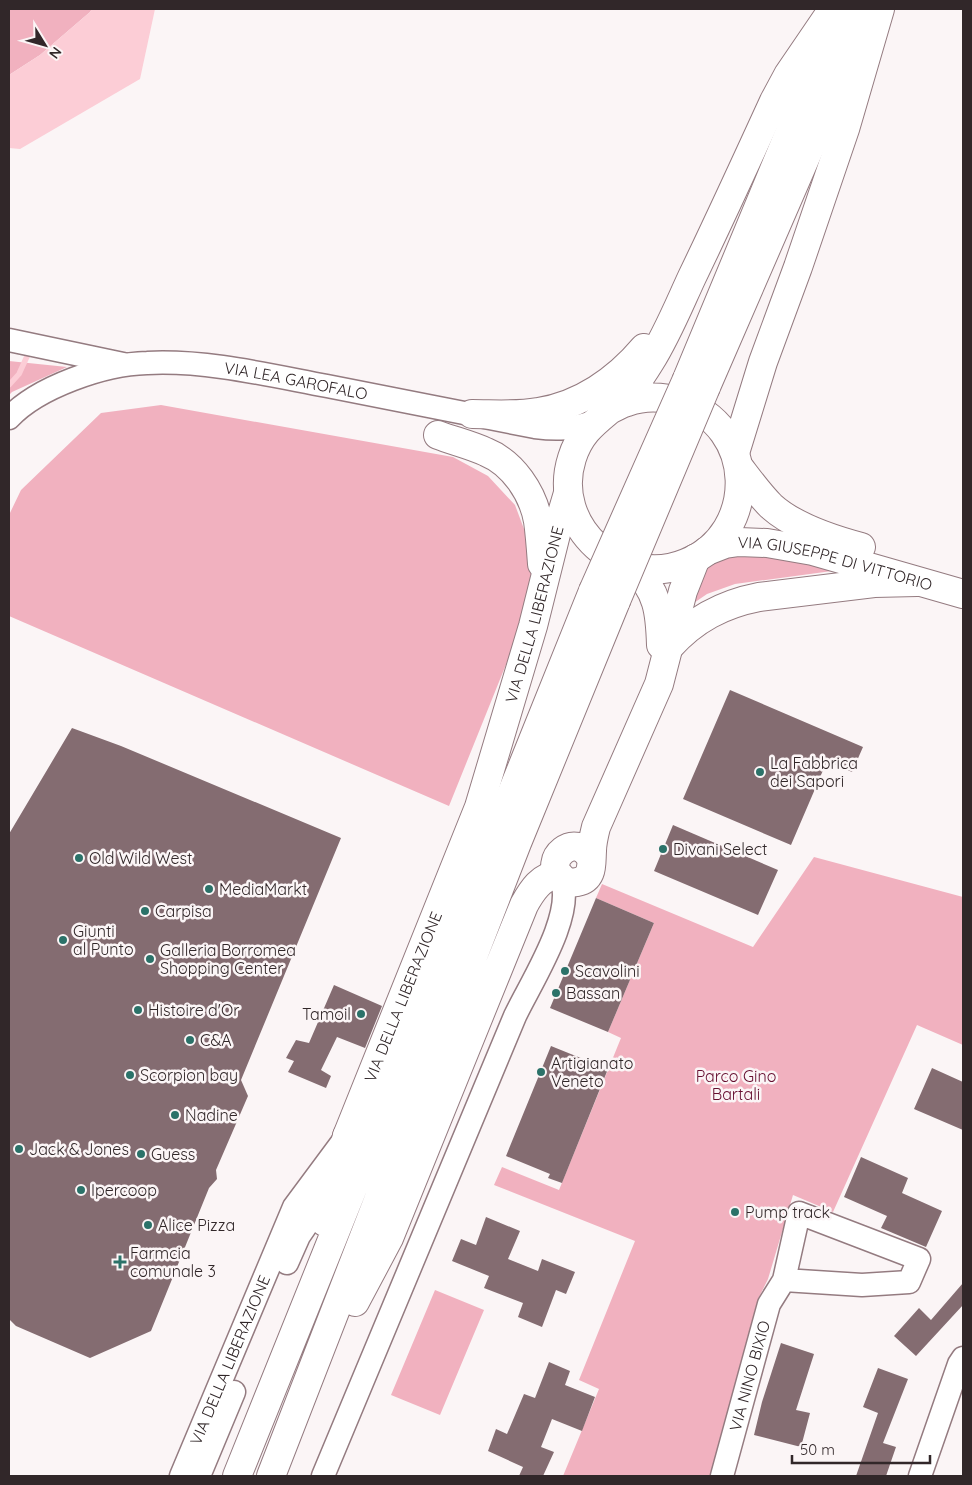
<svg xmlns="http://www.w3.org/2000/svg" width="972" height="1485" font-family="Quicksand,sans-serif">
<rect width="100%" height="100%" fill="#fbf5f6"/>
<path fill="#f1b1bf" d="M 9,9 L 92,9 L 90,12 L 40,55 L 9,75 Z
M 9,361 L 67,367 L 12,392 L 9,395 Z
M 161,405 L 453,457 L 488,476 L 515,505 L 533,553 L 534,595 L 449,806 L 9,616 L 9,515 L 21,490 L 101,413 Z
M 729,556 L 760,556 L 840,568 L 832,571 L 735,584 L 707,594 L 688,607 L 699,575 L 710,562 Z
M 814,857 L 963,897 L 963,1045 L 917,1025 L 833,1212 L 793,1195 L 768,1279 L 758,1299 L 710,1476 L 563,1476 L 599,1389 L 579,1380 L 635,1241 L 494,1185 L 502,1167 L 559,1190 L 621,1038 L 608,1032 L 654,923 L 596,898 L 602,884 L 753,947 Z
M 435,1290 L 484,1310 L 440,1415 L 391,1395 Z"/>
<path fill="#fccdd6" d="M 92,9 L 155,9 L 140,79 L 20,149 L 9,148 L 9,75 L 40,55 L 90,12 Z"/>
<g fill="none" stroke-linecap="round" stroke-linejoin="round">
<path stroke="#fccdd6" stroke-width="5.5" d="M 9,385 L 19,374 L 29,352"/>
</g>
<path fill="#846c71" d="M 730,690 L 863,747 L 852,772 L 827,761 L 791,845 L 683,799 Z
M 72,728 L 121,746 L 341,838 L 241,1080 L 248,1096 L 216,1170 L 217,1179 L 209,1188 L 151,1331 L 90,1358 L 16,1326 L 9,1319 L 9,834 Z
M 673,825 L 778,870 L 758,915 L 654,871 Z
M 596,898 L 654,923 L 608,1032 L 550,1008 Z
M 334,985 L 382,1006 L 365,1048 L 337,1037 L 321,1070 L 331,1076 L 326,1088 L 288,1072 L 294,1061 L 286,1058 L 296,1040 L 309,1043 Z
M 551,1046 L 608,1069 L 562,1183 L 548,1178 L 550,1174 L 506,1156 Z
M 932,1068 L 963,1082 L 963,1130 L 914,1109 Z
M 861,1157 L 908,1178 L 902,1193 L 942,1211 L 926,1247 L 881,1228 L 887,1216 L 844,1197 Z
M 486,1217 L 520,1231 L 508,1259 L 538,1271 L 542,1259 L 575,1272 L 566,1294 L 556,1290 L 542,1327 L 518,1317 L 523,1303 L 484,1288 L 489,1276 L 452,1261 L 461,1239 L 476,1245 Z
M 963,1283 L 963,1305 L 916,1356 L 894,1336 L 919,1308 L 931,1320 Z
M 781,1343 L 814,1354 L 796,1410 L 810,1413 L 801,1447 L 754,1435 L 762,1402 Z
M 549,1362 L 570,1371 L 565,1385 L 595,1397 L 582,1431 L 552,1419 L 541,1447 L 554,1452 L 543,1476 L 519,1476 L 523,1467 L 488,1451 L 496,1429 L 507,1434 L 524,1394 L 535,1398 Z
M 878,1368 L 908,1379 L 883,1443 L 896,1447 L 886,1476 L 856,1476 L 878,1413 L 863,1407 Z"/>
<g fill="none" stroke-linecap="round" stroke-linejoin="round">
<defs>
<g id="minor">
<path d="M 9,340 L 123,364"/>
<path id="s1" d="M 9,418 C 38,387 104,364 147,363 C 207,360 268,375 327,386 C 396,400 466,413 535,427 C 558,430 572,429 593,422"/>
<path d="M 287,1263 L 299,1236 L 329,1192"/>
<path id="s2" d="M 181,1476 L 294,1207 L 343,1141"/>
<path d="M 199,1476 L 234,1392"/>
<path d="M 323,1476 L 515,1016 C 531,982 576,914 561,878"/>
<path id="s3" d="M 722,1476 L 769,1304 L 784,1280 L 799,1213 L 919,1259 L 909,1282 L 862,1285 L 784,1280"/>
<path d="M 920,1476 L 959,1364 L 963,1358"/>
</g>
<g id="major">
<path d="M 606,412 C 613,408 620,404 627,402 C 644,396 662,396 680,402 C 757,425 760,533 686,563 C 621,590 550,526 572,458 C 581,429 599,420 620,401 C 632,391 642,375 650,362 C 667,335 679,305 692,277 C 720,219 747,160 774,101 L 788,75 L 833,9"/>
<path d="M 472,414 C 494,414 516,416 538,412 C 580,406 617,380 644,348"/>
<path d="M 438,435 C 454,441 471,445 486,452 C 513,463 533,493 538,521 C 540,535 541,550 542,564"/>
<path d="M 735,453 L 763,362 L 798,267 L 845,129 L 880,9"/>
<path d="M 739,467 C 749,480 759,494 771,506 C 794,527 831,539 861,547"/>
<path id="s4" d="M 707,551 L 725,544 L 739,542 L 767,543 L 813,551 L 963,594"/>
<path d="M 633,567 C 658,591 660,612 661,645"/>
<path d="M 669,647 C 694,619 723,604 759,597 L 874,583 L 917,582"/>
<path d="M 591,859 C 577,829 540,860 562,879 C 566,882 572,883 577,882 C 594,879 591,863 592,851 C 592,843 594,835 596,827 L 659,684 L 683,591 L 696,558"/>
<path id="s5" d="M 347,1136 L 479,807 L 533,626 L 557,530 L 568,493"/>
</g>
<path id="highway" d="M 687,379 L 841,9
M 706,387 L 870,9
M 325,1222 L 347,1136
M 355,1302 L 389,1238 L 524,905 C 531,892 542,873 560,876
M 237,1476 L 593,591
M 271,1476 L 517,843 L 616,601"/>
</defs>
<use href="#minor" stroke="#947b80" stroke-width="25"/>
<use href="#major" stroke="#947b80" stroke-width="30"/>
<use href="#highway" stroke="#947b80" stroke-width="30"/>
<use href="#minor" stroke="#fff" stroke-width="22"/>
<use href="#major" stroke="#fff" stroke-width="28"/>
<use href="#highway" stroke="#fff" stroke-width="28"/>
<defs>
<path id="highway-bridge" d="M 593,591 L 687,379
M 616,601 L 706,387"/>
</defs>
<use href="#highway-bridge" stroke="#947b80" stroke-width="30" stroke-linecap="butt"/>
<use href="#highway-bridge" stroke="#fff" stroke-width="28"/>
</g>
<g fill="#2b7269" stroke="#fbf5f6" stroke-width="2">
<circle cx="760" cy="772" r="5"/>
<circle cx="663" cy="849" r="5"/>
<circle cx="79" cy="858" r="5"/>
<circle cx="209" cy="889" r="5"/>
<circle cx="145" cy="911" r="5"/>
<circle cx="63" cy="940" r="5"/>
<circle cx="150" cy="959" r="5"/>
<circle cx="565" cy="971" r="5"/>
<circle cx="556" cy="993" r="5"/>
<circle cx="138" cy="1010" r="5"/>
<circle cx="361" cy="1014" r="5"/>
<circle cx="190" cy="1040" r="5"/>
<circle cx="541" cy="1072" r="5"/>
<circle cx="130" cy="1075" r="5"/>
<circle cx="175" cy="1115" r="5"/>
<circle cx="19" cy="1149" r="5"/>
<circle cx="141" cy="1154" r="5"/>
<circle cx="81" cy="1190" r="5"/>
<circle cx="735" cy="1212" r="5"/>
<circle cx="148" cy="1225" r="5"/>
<path d="M117.5 1254.5h5v5h5v5h-5v5h-5v-5h-5v-5h5z"/>
</g>
<g text-anchor="middle" stroke-width="5" stroke-linejoin="round" paint-order="stroke">
<g font-size="16" fill="#312729" stroke="#fbf5f6">
<text dy="6" stroke="none"><textPath href="#s1" startOffset="302">VIA LEA GAROFALO</textPath></text>
<text dy="6" stroke="none"><textPath href="#s4" startOffset="132">VIA GIUSEPPE DI VITTORIO</textPath></text>
<text dy="6" stroke="none"><textPath href="#s5" startOffset="555">VIA DELLA LIBERAZIONE</textPath></text>
<text dy="6" stroke="none"><textPath href="#s5" startOffset="150">VIA DELLA LIBERAZIONE</textPath></text>
<text dy="6" stroke="none"><textPath href="#s2" startOffset="126">VIA DELLA LIBERAZIONE</textPath></text>
<text dy="6" stroke="none"><textPath href="#s3" startOffset="104">VIA NINO BIXIO</textPath></text>
</g>
<g font-size="16" fill="#312729" stroke="#fbf5f6" text-anchor="start">
<text x="770" y="769">La Fabbrica<tspan x="770" dy="18">dei Sapori</tspan></text>
<text x="673" y="855">Divani Select</text>
<text x="89" y="864">Old Wild West</text>
<text x="219" y="895">MediaMarkt</text>
<text x="155" y="917">Carpisa</text>
<text x="73" y="937">Giunti<tspan x="73" dy="18">al Punto</tspan></text>
<text x="160" y="956">Galleria Borromea<tspan x="160" dy="18">Shopping Center</tspan></text>
<text x="575" y="977">Scavolini</text>
<text x="566" y="999">Bassan</text>
<text x="148" y="1016">Histoire d'Or</text>
<text x="351" y="1020" text-anchor="end">Tamoil</text>
<text x="200" y="1046">C&amp;A</text>
<text x="551" y="1069">Artigianato<tspan x="551" dy="18">Veneto</tspan></text>
<text x="140" y="1081">Scorpion bay</text>
<text x="185" y="1121">Nadine</text>
<text x="29" y="1155">Jack &amp; Jones</text>
<text x="151" y="1160">Guess</text>
<text x="91" y="1196">Ipercoop</text>
<text x="745" y="1218">Pump track</text>
<text x="158" y="1231">Alice Pizza</text>
<text x="130" y="1259">Farmcia<tspan x="130" dy="18">comunale 3</tspan></text>
</g>
<g font-size="16" fill="#650e2f" stroke="#fbf5f6">
<text x="736" y="1082">Parco Gino<tspan x="736" dy="18">Bartali</tspan></text>
</g>
</g>
<rect width="972" height="1485" fill="none" stroke="#312729" stroke-width="20"/>
<g transform="translate(45 45) rotate(127)" stroke="#fbf5f6" stroke-width="4" paint-order="stroke">
<path d="M0-4L9 19L0 12L-9 19Z" fill="#312729"/>
<text y="-8" font-size="14" font-weight="bold" text-anchor="middle" fill="#312729">N</text>
</g>
<path d="M792 1455v8h138v-8" fill="none" stroke="#312729" stroke-width="2.5"/>
<text x="800" y="1455" font-size="15" fill="#312729" stroke="#fbf5f6" stroke-width="4" paint-order="stroke">50 m</text>
</svg>
